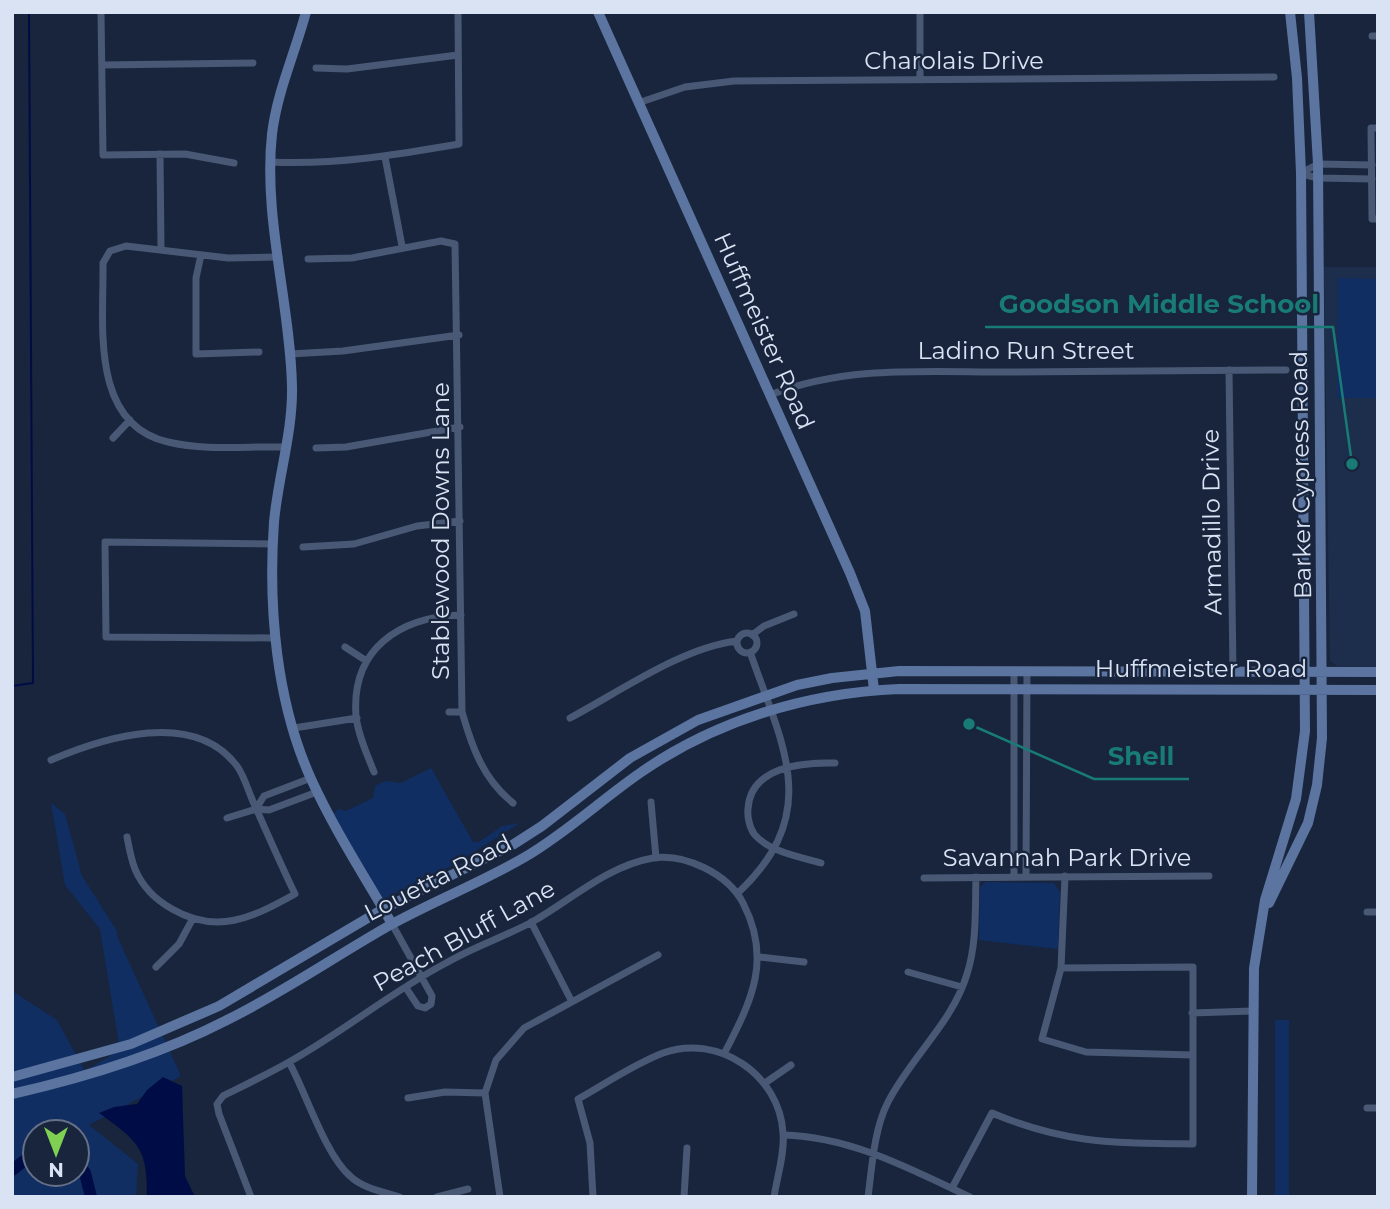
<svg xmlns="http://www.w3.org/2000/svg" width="1390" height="1209" font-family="Montserrat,sans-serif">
<rect width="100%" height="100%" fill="#18253d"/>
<path fill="#1d2e4c" d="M 1324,267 L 1378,267 L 1378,667 L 1337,666 L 1330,661 Z"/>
<path fill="#112e63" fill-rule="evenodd" d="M 1338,278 L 1378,279 L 1378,398 L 1337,398 Z
M 431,768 L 473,842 L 479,842 L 502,826 L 520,823 L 453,865 L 382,900 L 332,815 L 339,809 L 346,811 L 373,798 L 375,786 L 385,781 L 401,783 Z
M 51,803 L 65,814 L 82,876 L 117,931 L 117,936 L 181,1076 L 89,1125 L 138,1164 L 136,1197 L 12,1197 L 12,991 L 57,1020 L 85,1071 L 120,1050 L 100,929 L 65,885 ZM 35,1132 L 77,1132 L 77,1174 L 35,1174 Z
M 986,882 L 1054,883 L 1060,892 L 1058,949 L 979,940 L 980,887 Z
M 1275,1020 L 1289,1020 L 1289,1197 L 1275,1197 Z"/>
<path fill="#000c45" d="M 163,1077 L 182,1086 L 185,1176 L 195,1197 L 147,1197 C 148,1147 137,1141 99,1113 L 114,1107 L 137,1104 L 147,1090 Z"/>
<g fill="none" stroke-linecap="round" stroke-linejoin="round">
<path stroke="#000c45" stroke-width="2" d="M 12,686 L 33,683 L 29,12"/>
<path stroke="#000c45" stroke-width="12" d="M 77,1162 L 85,1173 L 91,1197
M 12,1170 L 24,1161 L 35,1160"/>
<path stroke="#495874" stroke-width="7" d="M 101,12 L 103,155 L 185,154 L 234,163
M 920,12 L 920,80
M 1372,36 L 1378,36
M 102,65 L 253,63
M 316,68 L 347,69 L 458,55
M 638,103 L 685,87 L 734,81 L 1274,77
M 1378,128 L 1371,128 L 1372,219 L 1378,219
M 160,154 L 161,248
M 385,157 L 402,246
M 271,162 C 336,165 395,155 459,144 L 458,12
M 1301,173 L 1318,164 L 1372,165
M 1302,174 L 1318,178 L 1372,179
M 201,255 L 196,278 L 196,354 L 259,352
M 279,257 L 228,258 L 126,246 L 110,251 L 103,263 C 104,323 89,424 168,442 C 205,451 248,446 286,447
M 308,259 L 352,258 L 441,241 L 455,244 L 462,712 C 472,747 483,779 513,803
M 290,354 L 343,351 L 459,335
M 1229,370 L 1233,673
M 770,395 C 847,365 926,372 1007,372 C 1100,371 1193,370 1286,370
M 113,438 L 130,420
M 316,448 L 346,447 L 460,427
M 274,544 L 105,542 L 106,637 L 276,638
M 303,547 L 354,544 L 417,526 L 460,521
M737 643a10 10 0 1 1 20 0a10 10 0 1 1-20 0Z
M 752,635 L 764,626 L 794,614
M 345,647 L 365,660
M 1014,670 L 1014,877
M 449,712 L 462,712
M 570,718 C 619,692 683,647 737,641
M 294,728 L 357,718
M 51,760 C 105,737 194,709 237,766 C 245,777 249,794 255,806 C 268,835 281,865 295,894 C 252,918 217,935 172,909 C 156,900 142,886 135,869 C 131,859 129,847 127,837
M 374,772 C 367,754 358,735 356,716 C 351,649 399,617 461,615
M 651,802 L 656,858
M 256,809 L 264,796 L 311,778
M 227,818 L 256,809 L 269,810 L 317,792
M 821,863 C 800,857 770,852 755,835 C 750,829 747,817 748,809 C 750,767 802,762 835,763
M 1065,876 L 1061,968 L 1042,1039 L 1086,1052 L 1192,1055
M 1026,877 L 1027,671
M 924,878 L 1209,876
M 738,893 C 823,813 783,747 750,652
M 1367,912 L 1378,912
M 531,922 L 572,1002
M 392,924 L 432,996 L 431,1004 L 425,1008 L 418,1006 L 406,988
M 759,957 L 804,962
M 156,967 L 179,944 L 192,920
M 908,972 L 962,987
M 1192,1013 L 1252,1011
M 289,1062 C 306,1093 325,1154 350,1176 C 362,1188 384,1192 400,1197
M 765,1083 L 791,1065
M 408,1098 L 445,1092 L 485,1093
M 1367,1108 L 1378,1108
M 784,1135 C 852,1137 910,1169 970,1197
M 952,1188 L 992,1113 C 1066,1144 1114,1143 1193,1144 L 1193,967 L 1061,968
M 251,1197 L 219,1114 L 217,1104 L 223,1096 C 245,1085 268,1074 289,1062 C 343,1032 391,992 446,963 C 473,947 504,937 532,922 C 571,900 607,866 653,858 C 685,853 728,874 743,903 C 772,959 752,1000 725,1052
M 437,1197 L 468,1189
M 500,1197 L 485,1093 L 496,1060 L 524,1028 L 658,955
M 593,1197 L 590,1143 L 578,1099 C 605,1084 634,1064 663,1053 C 718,1033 780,1075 783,1133 C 785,1153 777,1177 774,1197
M 684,1197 L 687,1148
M 868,1197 C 872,1167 874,1129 888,1102 C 911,1057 953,1022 967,974 C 977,943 975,909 976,877"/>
<path stroke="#5b74a0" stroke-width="10" d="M 306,12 C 295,53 277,92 272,134 C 263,218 290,302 292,386 C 293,432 278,477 274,522 C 268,607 276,703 312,781 C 335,831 365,877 392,924
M 598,12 L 850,573 L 865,611 L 874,690
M 1269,903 L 1308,823 L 1317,785 L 1322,738 L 1318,164 L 1309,12
M 12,1077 L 131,1044 L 219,1006 L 383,909 L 514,844 L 542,826 L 630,758 L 698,720 L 797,685 L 832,678 L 899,671 L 1378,672
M 12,1094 C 87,1077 159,1055 227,1020 C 284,992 337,955 392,924 C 436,900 482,882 525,857 C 566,833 601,800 640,773 C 716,720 807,693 899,689 L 1378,690
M 1252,1197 L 1254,968 L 1265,900 L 1296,799 L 1305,731 L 1301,173 L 1297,78 L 1290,12"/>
</g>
<g text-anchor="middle" stroke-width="5" stroke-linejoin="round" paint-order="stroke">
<g font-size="24" fill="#dae3f3" stroke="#18253d">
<text x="954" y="69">Charolais Drive</text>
<text transform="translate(764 331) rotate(66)" y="8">Huffmeister Road</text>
<text x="1026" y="359">Ladino Run Street</text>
<text transform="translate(1301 475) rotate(-91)" y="8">Barker Cypress Road</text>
<text transform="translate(1212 522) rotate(-91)" y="8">Armadillo Drive</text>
<text transform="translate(441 531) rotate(-90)" y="8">Stablewood Downs Lane</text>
<text x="1201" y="677">Huffmeister Road</text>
<text x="1067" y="866">Savannah Park Drive</text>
<text transform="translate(438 878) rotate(-27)" y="8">Louetta Road</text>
<text transform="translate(464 936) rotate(-29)" y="8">Peach Bluff Lane</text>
</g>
</g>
<path fill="none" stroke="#197b75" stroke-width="2.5" d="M1352 464L1333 327H985M969 724L1094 779H1189"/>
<g fill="#197b75" stroke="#18253d" stroke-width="2.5">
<circle cx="1352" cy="464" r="7"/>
<circle cx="969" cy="724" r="7"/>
</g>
<g font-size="26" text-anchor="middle" font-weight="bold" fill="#197b75" stroke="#18253d" stroke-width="5" stroke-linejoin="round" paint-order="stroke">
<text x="1159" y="313">Goodson Middle School</text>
<text x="1141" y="765">Shell</text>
</g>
<rect width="1390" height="1209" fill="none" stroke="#dae3f3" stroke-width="28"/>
<g transform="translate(56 1153) rotate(180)"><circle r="33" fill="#18253d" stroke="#667186" stroke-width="2"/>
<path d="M0-5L12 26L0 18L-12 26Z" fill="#7fd052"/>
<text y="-10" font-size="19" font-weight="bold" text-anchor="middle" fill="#dae3f3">N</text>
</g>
</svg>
